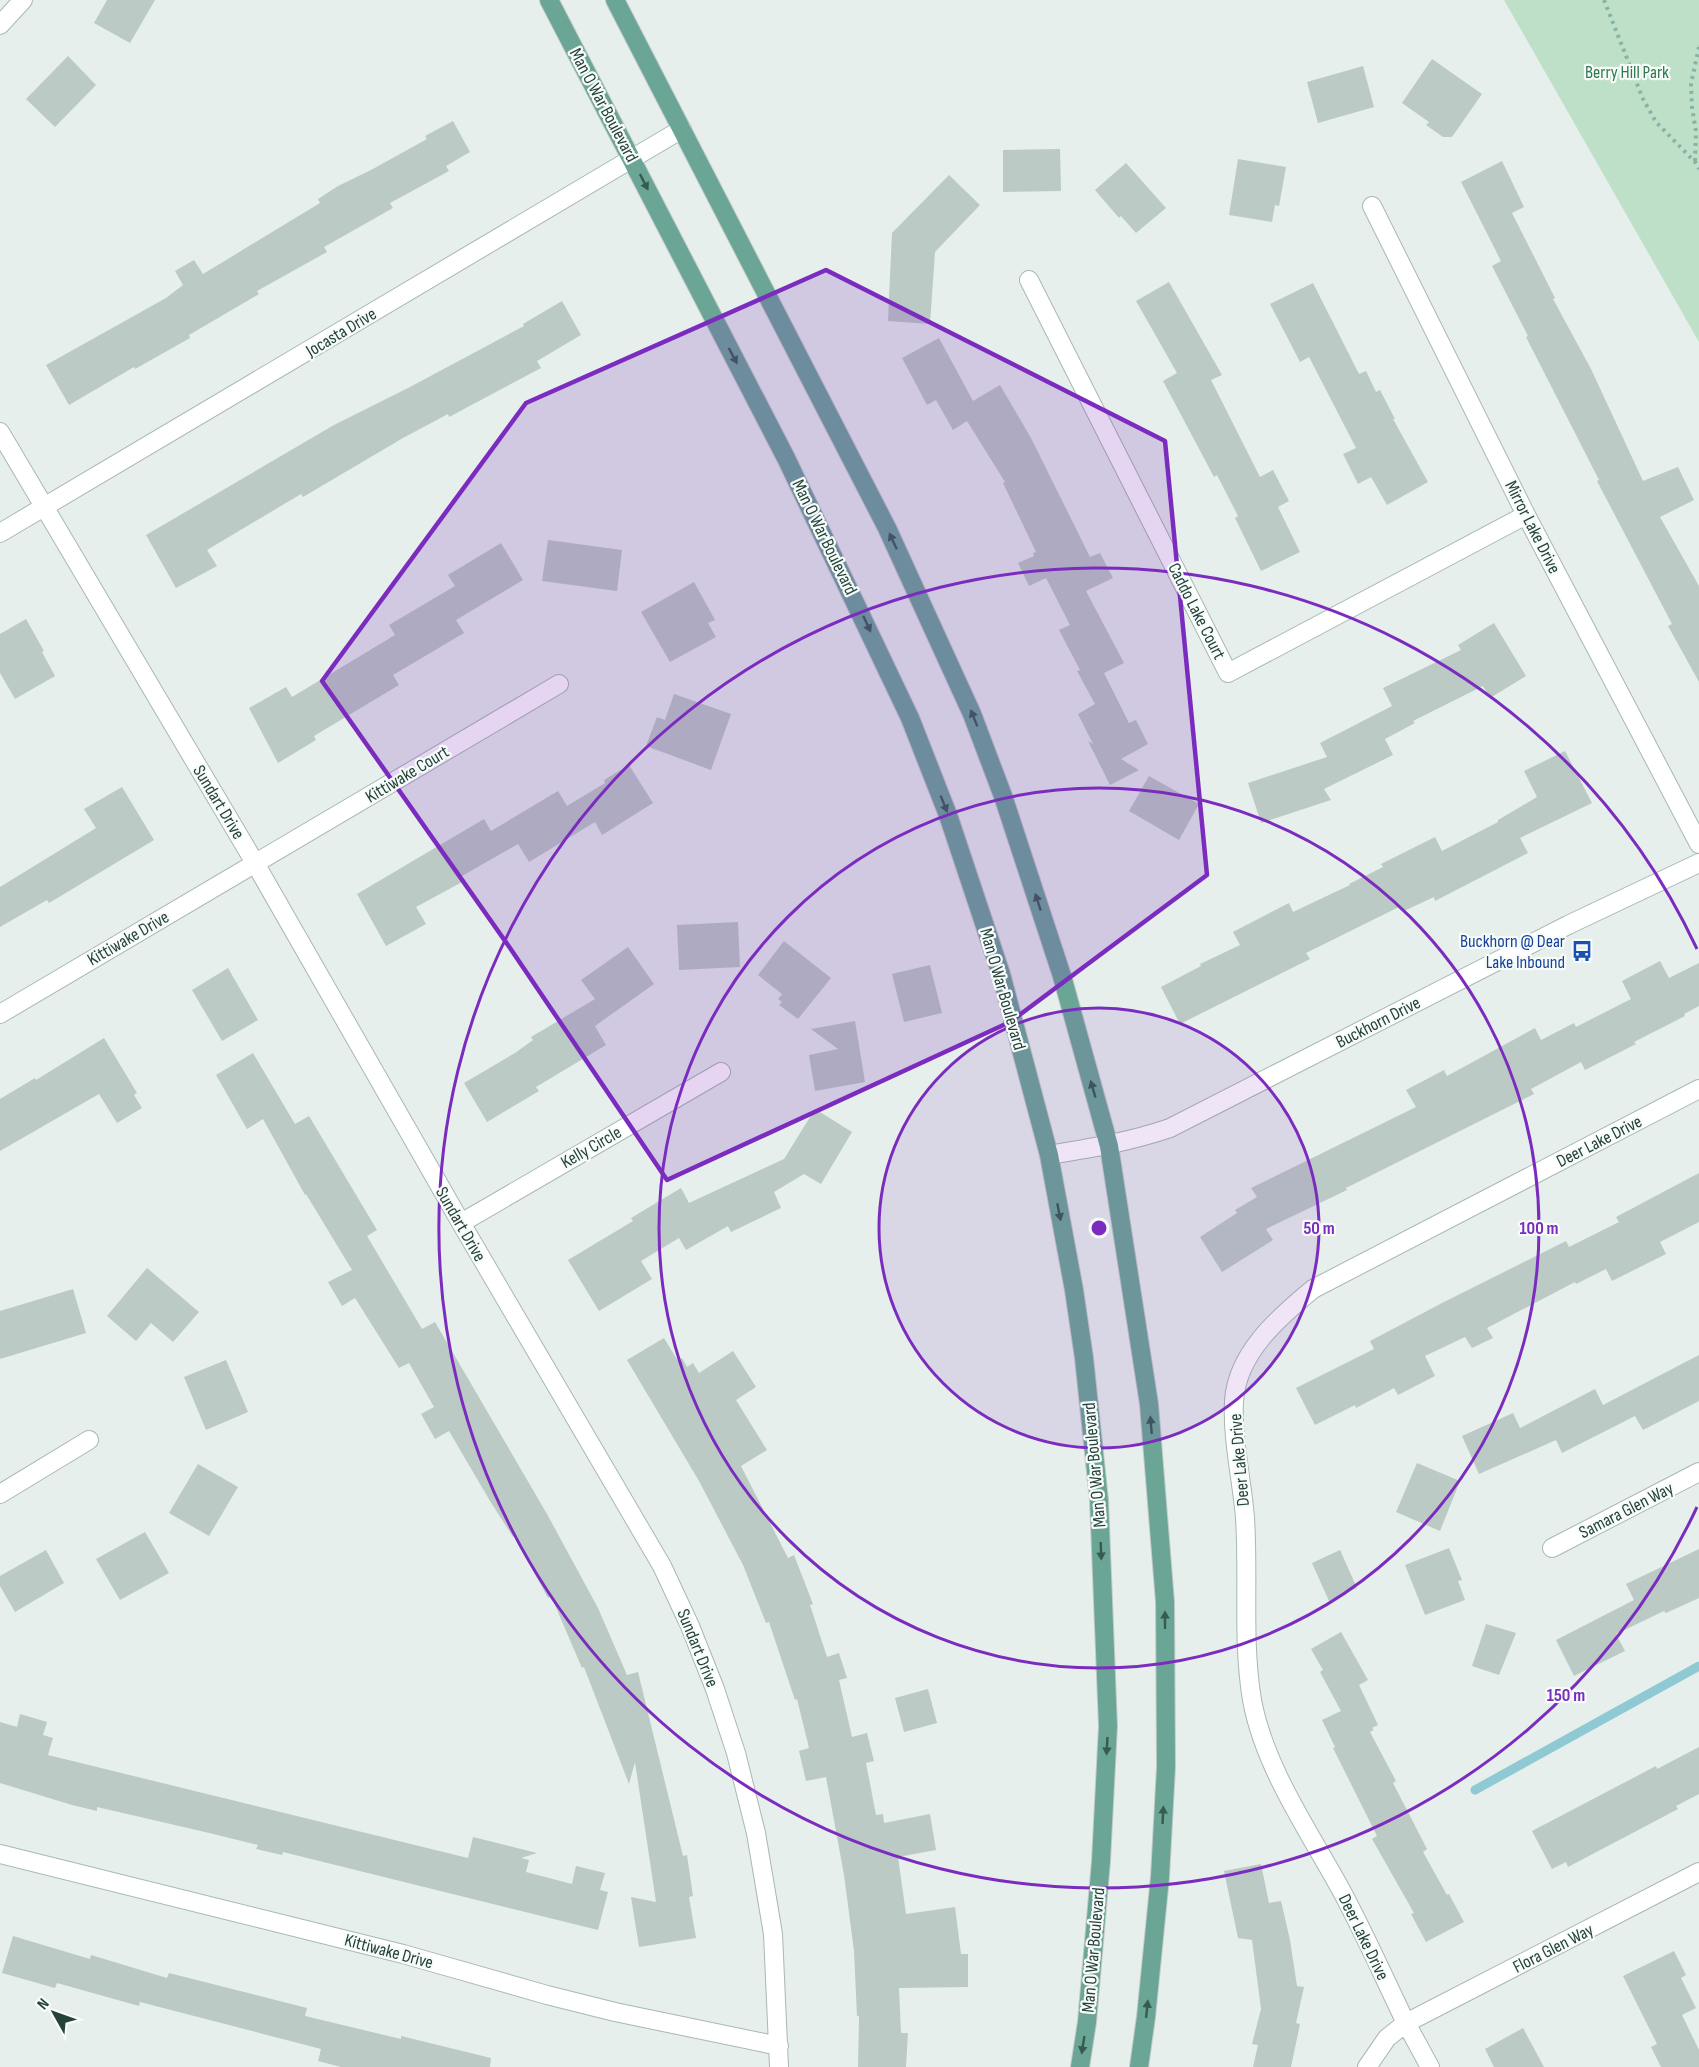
<svg xmlns="http://www.w3.org/2000/svg" width="1699" height="2067" font-family="'Sofia Sans Condensed',sans-serif">
<rect width="100%" height="100%" fill="#e6efeb"/>
<path fill="#bfe0c8" d="M 1504,0 L 1699,0 L 1699,342 Z"/>
<g fill="none" stroke-linecap="round" stroke-linejoin="round">
<path stroke="#8ec9d4" stroke-width="9" d="M 1475,1790 L 1699,1666"/>
</g>
<path fill="#bbcac4" d="M 107,0 L 155,0 L 130,43 L 94,23 Z
M 68,56 L 96,85 L 55,127 L 26,99 Z
M 1432,59 L 1482,94 L 1452,137 L 1443,137 L 1426,125 L 1429,122 L 1402,103 Z
M 1363,66 L 1374,107 L 1318,123 L 1307,82 Z
M 453,121 L 470,152 L 446,166 L 449,171 L 390,203 L 393,208 L 324,247 L 327,252 L 257,291 L 259,294 L 189,335 L 190,338 L 135,369 L 134,367 L 69,405 L 46,365 L 166,298 L 183,285 L 175,271 L 194,260 L 203,274 L 320,203 L 318,199 L 338,186 L 371,170 L 427,139 L 425,136 Z
M 1060,149 L 1061,191 L 1003,192 L 1003,150 Z
M 1238,159 L 1286,167 L 1279,206 L 1275,205 L 1272,222 L 1229,215 Z
M 1502,161 L 1524,207 L 1512,213 L 1555,298 L 1553,299 L 1591,369 L 1643,481 L 1678,467 L 1694,500 L 1660,517 L 1699,586 L 1699,682 L 1668,626 L 1672,624 L 1597,481 L 1599,480 L 1526,337 L 1528,336 L 1492,266 L 1501,261 L 1461,182 Z
M 1126,163 L 1166,208 L 1136,233 L 1121,216 L 1119,218 L 1095,190 Z
M 949,175 L 980,205 L 935,252 L 930,324 L 888,321 L 892,233 Z
M 1169,282 L 1222,375 L 1211,380 L 1260,477 L 1273,470 L 1289,501 L 1278,507 L 1300,552 L 1261,571 L 1235,518 L 1238,516 L 1217,475 L 1214,477 L 1163,381 L 1177,373 L 1136,301 Z
M 1313,283 L 1359,374 L 1366,371 L 1376,392 L 1380,390 L 1395,419 L 1393,419 L 1428,482 L 1387,505 L 1371,477 L 1358,484 L 1343,454 L 1356,448 L 1309,357 L 1300,362 L 1270,304 Z
M 562,301 L 581,335 L 537,361 L 541,368 L 449,417 L 448,414 L 403,438 L 303,497 L 301,494 L 207,550 L 217,566 L 176,588 L 146,535 L 334,425 L 410,387 L 524,326 L 523,324 Z
M 939,338 L 973,401 L 1000,385 L 1031,438 L 1090,557 L 1100,553 L 1113,578 L 1086,591 L 1124,663 L 1104,673 L 1129,723 L 1136,720 L 1148,744 L 1121,759 L 1139,770 L 1110,785 L 1088,741 L 1093,744 L 1078,714 L 1095,704 L 1077,671 L 1080,670 L 1059,630 L 1070,625 L 1046,578 L 1029,586 L 1018,563 L 1034,556 L 1033,553 L 1036,552 L 1003,483 L 1005,482 L 967,421 L 953,430 L 936,400 L 927,405 L 902,358 Z
M 548,540 L 622,550 L 617,591 L 542,581 Z
M 501,543 L 523,580 L 456,620 L 464,633 L 393,675 L 399,685 L 314,736 L 316,740 L 278,763 L 249,708 L 286,687 L 292,697 L 395,635 L 389,625 L 455,586 L 448,575 Z
M 694,582 L 715,620 L 708,623 L 716,637 L 670,662 L 641,612 Z
M 26,619 L 44,651 L 42,652 L 55,676 L 15,699 L 0,673 L 0,634 Z
M 1494,623 L 1526,676 L 1490,698 L 1483,686 L 1413,721 L 1415,723 L 1385,739 L 1393,755 L 1324,789 L 1331,800 L 1261,823 L 1248,783 L 1327,757 L 1320,743 L 1392,706 L 1383,688 L 1461,650 L 1458,645 Z
M 674,694 L 731,714 L 711,770 L 646,746 L 657,717 L 665,720 Z
M 1565,751 L 1592,803 L 1520,838 L 1528,853 L 1435,901 L 1434,897 L 1404,911 L 1401,906 L 1306,953 L 1310,959 L 1180,1024 L 1161,987 L 1201,966 L 1200,964 L 1240,945 L 1233,932 L 1289,903 L 1293,912 L 1350,885 L 1349,884 L 1383,867 L 1381,864 L 1435,837 L 1442,851 L 1498,822 L 1498,820 L 1537,797 L 1524,771 Z
M 629,765 L 653,803 L 602,835 L 595,822 L 529,862 L 518,844 L 462,876 L 464,881 L 416,907 L 426,924 L 386,946 L 357,894 L 484,819 L 491,831 L 558,791 L 567,806 L 605,783 L 604,780 Z
M 1149,776 L 1199,804 L 1179,840 L 1129,811 Z
M 122,787 L 154,840 L 49,903 L 47,900 L 0,927 L 0,887 L 96,828 L 84,809 Z
M 738,922 L 740,967 L 679,970 L 677,925 Z
M 784,941 L 831,978 L 798,1019 L 779,1005 L 782,1002 L 778,999 L 782,994 L 758,975 Z
M 628,947 L 654,984 L 595,1026 L 606,1045 L 536,1087 L 539,1091 L 487,1122 L 464,1083 L 515,1053 L 533,1040 L 531,1037 L 595,999 L 581,980 Z
M 1660,961 L 1669,978 L 1699,963 L 1699,1006 L 1684,1014 L 1685,1016 L 1634,1042 L 1636,1044 L 1585,1070 L 1581,1062 L 1531,1089 L 1534,1094 L 1346,1188 L 1347,1190 L 1266,1229 L 1273,1240 L 1222,1272 L 1200,1237 L 1237,1213 L 1235,1210 L 1257,1197 L 1251,1188 L 1416,1107 L 1406,1090 L 1444,1070 L 1447,1076 L 1535,1028 L 1541,1040 L 1574,1023 L 1576,1027 L 1631,999 L 1622,981 Z
M 930,965 L 942,1013 L 904,1022 L 892,974 Z
M 228,968 L 258,1020 L 222,1041 L 192,990 Z
M 855,1021 L 865,1082 L 815,1091 L 809,1055 L 838,1049 L 811,1029 Z
M 104,1038 L 137,1093 L 134,1095 L 142,1108 L 117,1123 L 99,1094 L 0,1151 L 0,1099 L 35,1078 L 36,1080 Z
M 253,1053 L 295,1124 L 309,1116 L 377,1230 L 367,1236 L 422,1329 L 435,1322 L 547,1514 L 598,1608 L 627,1675 L 638,1672 L 683,1856 L 687,1855 L 693,1896 L 689,1897 L 696,1938 L 639,1947 L 631,1897 L 656,1902 L 635,1762 L 629,1784 L 584,1667 L 582,1668 L 551,1596 L 548,1598 L 514,1536 L 513,1537 L 490,1501 L 449,1431 L 435,1439 L 421,1414 L 434,1407 L 409,1363 L 399,1368 L 355,1298 L 342,1306 L 328,1282 L 352,1270 L 306,1194 L 305,1195 L 263,1119 L 247,1129 L 216,1075 Z
M 815,1109 L 852,1132 L 821,1184 L 804,1174 L 774,1192 L 781,1208 L 731,1232 L 728,1226 L 686,1250 L 679,1238 L 641,1261 L 652,1279 L 599,1311 L 568,1260 L 633,1221 L 631,1218 L 681,1188 L 689,1203 L 784,1159 Z
M 1699,1173 L 1699,1222 L 1660,1242 L 1666,1254 L 1612,1281 L 1606,1269 L 1576,1284 L 1575,1282 L 1487,1328 L 1493,1338 L 1472,1348 L 1465,1337 L 1425,1356 L 1435,1376 L 1398,1395 L 1394,1388 L 1356,1408 L 1355,1405 L 1315,1425 L 1296,1388 L 1374,1349 L 1370,1341 L 1442,1303 L 1566,1241 L 1569,1247 L 1619,1222 L 1616,1217 Z
M 147,1268 L 199,1312 L 173,1342 L 151,1323 L 136,1341 L 107,1316 Z
M 73,1289 L 86,1333 L 0,1359 L 0,1311 Z
M 664,1338 L 678,1361 L 682,1358 L 687,1367 L 693,1363 L 699,1373 L 733,1351 L 756,1387 L 736,1400 L 767,1450 L 741,1466 L 788,1558 L 794,1555 L 813,1604 L 810,1605 L 827,1657 L 839,1653 L 847,1678 L 839,1680 L 852,1737 L 867,1733 L 874,1761 L 866,1763 L 876,1815 L 883,1814 L 884,1823 L 930,1814 L 936,1850 L 898,1857 L 906,1914 L 955,1907 L 961,1954 L 968,1954 L 968,1987 L 899,1988 L 901,2033 L 908,2033 L 906,2067 L 858,2067 L 859,2016 L 857,2016 L 854,1951 L 844,1875 L 826,1777 L 806,1781 L 799,1751 L 809,1748 L 797,1699 L 795,1700 L 769,1622 L 766,1623 L 743,1565 L 699,1481 L 627,1360 Z
M 1699,1355 L 1699,1401 L 1643,1430 L 1635,1416 L 1562,1453 L 1556,1440 L 1479,1474 L 1462,1436 L 1513,1413 L 1520,1428 L 1595,1389 L 1603,1405 Z
M 226,1360 L 248,1412 L 206,1430 L 184,1377 Z
M 1417,1463 L 1460,1481 L 1440,1531 L 1396,1512 Z
M 198,1464 L 238,1487 L 209,1536 L 169,1513 Z
M 145,1532 L 169,1573 L 120,1600 L 96,1559 Z
M 1449,1548 L 1462,1580 L 1458,1581 L 1465,1600 L 1425,1615 L 1405,1565 Z
M 1699,1549 L 1699,1598 L 1666,1613 L 1664,1611 L 1616,1634 L 1625,1651 L 1574,1676 L 1556,1640 L 1634,1600 L 1626,1584 Z
M 46,1550 L 64,1583 L 15,1612 L 0,1586 L 0,1576 Z
M 1340,1550 L 1357,1588 L 1329,1601 L 1312,1563 Z
M 1486,1624 L 1516,1633 L 1499,1675 L 1472,1666 Z
M 1341,1632 L 1368,1680 L 1359,1685 L 1378,1725 L 1372,1728 L 1374,1730 L 1370,1732 L 1396,1781 L 1393,1783 L 1427,1849 L 1423,1852 L 1447,1895 L 1449,1894 L 1464,1922 L 1426,1942 L 1411,1914 L 1414,1913 L 1372,1839 L 1377,1836 L 1333,1748 L 1335,1747 L 1322,1720 L 1341,1711 L 1320,1672 L 1323,1670 L 1311,1649 Z
M 928,1689 L 937,1723 L 904,1732 L 895,1698 Z
M 20,1714 L 47,1722 L 43,1735 L 53,1738 L 48,1755 L 468,1858 L 473,1837 L 537,1853 L 521,1858 L 529,1860 L 526,1872 L 572,1884 L 576,1866 L 605,1873 L 600,1890 L 608,1892 L 598,1930 L 283,1852 L 282,1855 L 256,1849 L 258,1845 L 205,1832 L 97,1807 L 97,1811 L 72,1805 L 0,1783 L 0,1722 L 17,1727 Z
M 1699,1747 L 1699,1794 L 1676,1806 L 1678,1809 L 1568,1867 L 1566,1862 L 1552,1869 L 1532,1831 L 1656,1766 L 1657,1769 Z
M 1261,1864 L 1269,1903 L 1281,1901 L 1290,1940 L 1297,1986 L 1304,1987 L 1296,2023 L 1300,2024 L 1291,2067 L 1253,2067 L 1258,2045 L 1252,2044 L 1261,2009 L 1252,1940 L 1238,1938 L 1224,1871 Z
M 13,1936 L 90,1959 L 91,1955 L 167,1978 L 169,1973 L 307,2008 L 305,2016 L 401,2039 L 401,2036 L 491,2058 L 490,2067 L 341,2067 L 318,2061 L 321,2049 L 140,2002 L 139,2006 L 57,1983 L 55,1988 L 2,1973 Z
M 1674,1951 L 1686,1975 L 1681,1978 L 1696,2008 L 1682,2015 L 1699,2050 L 1699,2067 L 1661,2067 L 1651,2047 L 1657,2044 L 1623,1976 Z
M 1523,2028 L 1544,2067 L 1494,2067 L 1485,2049 Z"/>
<g fill="none" stroke-linecap="round" stroke-linejoin="round">
<defs>
<path id="minor" d="M 0,25 L 23,0
M 1372,206 L 1526,515 L 1699,844
M 1029,280 L 1228,673 L 1526,515
M 0,432 L 255,863 L 461,1223 L 662,1566 L 690,1626 L 715,1689 L 736,1753 L 756,1833 L 773,1934 L 779,2067
M 0,533 L 682,129
M 0,1014 L 559,684
M 1699,1089 L 1313,1289 C 1279,1317 1237,1353 1234,1401 C 1232,1440 1242,1480 1245,1518 C 1249,1579 1242,1640 1252,1700 C 1264,1766 1308,1830 1340,1888 C 1364,1932 1384,1978 1406,2023 L 1699,1872
M 461,1223 L 721,1072
M 0,1494 L 89,1440
M 1552,1548 L 1699,1472
M 0,1854 L 403,1954 L 547,1995 L 615,2012 L 779,2046
M 1367,2067 L 1387,2038 L 1406,2023 L 1430,2067"/>
<path id="tertiary" d="M 1049,1155 C 1091,1148 1129,1142 1170,1128 L 1568,925 L 1699,863"/>
<path id="primary" d="M 549,0 L 786,458 L 910,718 L 948,815 L 1001,974 L 1049,1155 L 1074,1290 L 1084,1358 L 1099,1500 L 1108,1726 L 1101,1861 L 1087,2022 L 1080,2067
M 615,0 L 887,528 L 972,714 L 1003,796 L 1062,976 L 1109,1146 L 1149,1404 L 1165,1602 L 1166,1767 L 1160,1877 L 1146,2017 L 1139,2067"/>
</defs>
<use href="#minor" stroke="#a8b8b2" stroke-width="20"/>
<use href="#tertiary" stroke="#a8b8b2" stroke-width="20"/>
<use href="#primary" stroke="#c2cac8" stroke-width="20"/>
<path stroke="#86b3a5" stroke-width="4" stroke-dasharray="3 4.5" stroke-linecap="butt" d="M 1604,0 L 1643,99 L 1656,122 L 1695,162 L 1699,169
M 1695,161 L 1696,132 L 1692,107 L 1691,84 L 1699,47"/>
<use href="#minor" stroke="#fff" stroke-width="18"/>
<use href="#tertiary" stroke="#fff" stroke-width="18"/>
<use href="#primary" stroke="#6aa596" stroke-width="18"/>
</g>
<defs><path id="oneway-solid" d="M-6-.8H1V-3.2L6.5 0L1 3.2V.8H-6Z" transform="scale(1.5)"/></defs>
<g fill="#365b51">
<use href="#oneway-solid" transform="translate(644 182) rotate(63)"/>
<use href="#oneway-solid" transform="translate(733 356) rotate(62)"/>
<use href="#oneway-solid" transform="translate(893 541) rotate(-115)"/>
<use href="#oneway-solid" transform="translate(867 624) rotate(65)"/>
<use href="#oneway-solid" transform="translate(974 718) rotate(-112)"/>
<use href="#oneway-solid" transform="translate(944 804) rotate(68)"/>
<use href="#oneway-solid" transform="translate(1038 902) rotate(-108)"/>
<use href="#oneway-solid" transform="translate(1093 1089) rotate(-106)"/>
<use href="#oneway-solid" transform="translate(1059 1212) rotate(79)"/>
<use href="#oneway-solid" transform="translate(1151 1425) rotate(-95)"/>
<use href="#oneway-solid" transform="translate(1101 1551) rotate(88)"/>
<use href="#oneway-solid" transform="translate(1165 1620) rotate(-90)"/>
<use href="#oneway-solid" transform="translate(1107 1746) rotate(93)"/>
<use href="#oneway-solid" transform="translate(1163 1815) rotate(-87)"/>
<use href="#oneway-solid" transform="translate(1147 2009) rotate(-84)"/>
<use href="#oneway-solid" transform="translate(1083 2045) rotate(99)"/>
</g>
<path fill="#7b2cbf" fill-opacity="0.2" stroke="#7b2cbf" stroke-width="4.5" stroke-linejoin="round" d="M 826,270 L 1165,441 L 1207,875 L 1010,1022 L 667,1180 L 510,948 L 322,681 L 526,403 Z"/>
<circle cx="1099" cy="1228" r="220" fill="#7b2cbf" fill-opacity=".12"/>
<g fill="none" stroke="#7b2cbf" stroke-width="3">
<circle cx="1099" cy="1228" r="220"/>
<circle cx="1099" cy="1228" r="440"/>
<path d="M1697 1507A660 660 0 1 1 1697 949"/>
</g>
<defs>
<symbol id="bus-bare" viewBox="-9 -9 18 18"><path d="M-5-6H5V4H4V6H2V4H-2V6H-4V4H-5ZM-3.5-4V0h7V-4ZM-3.5 1.2v1.5H-2V1.2ZM2 1.2v1.5H3.5V1.2Z" fill="#1a4fb4" stroke="#f7fbf9" stroke-width="2.5" paint-order="stroke"/></symbol>
</defs>
<g fill-rule="evenodd">
<use href="#bus-bare" x="1567" y="936" width="30" height="30"/>
</g>
<g text-anchor="middle" stroke-width="4.5" stroke-linejoin="round" paint-order="stroke">
<g font-size="18" fill="#2d7a4b" stroke="#f7fbf9">
<text x="1627" y="78">Berry Hill Park</text>
</g>
<g font-size="18" fill="#24423a" stroke="#f7fbf9">
<text transform="translate(604 105) rotate(62)" y="6">Man O War Boulevard</text>
<text transform="translate(341 332) rotate(-31)" y="6">Jocasta Drive</text>
<text transform="translate(1533 527) rotate(63)" y="6">Mirror Lake Drive</text>
<text transform="translate(825 537) rotate(64)" y="6">Man O War Boulevard</text>
<text transform="translate(1197 611) rotate(63)" y="6">Caddo Lake Court</text>
<text transform="translate(407 774) rotate(-31)" y="6">Kittiwake Court</text>
<text transform="translate(219 802) rotate(59)" y="6">Sundart Drive</text>
<text transform="translate(128 938) rotate(-30)" y="6">Kittiwake Drive</text>
<text transform="translate(1003 989) rotate(74)" y="6">Man O War Boulevard</text>
<text transform="translate(1378 1022) rotate(-27)" y="6">Buckhorn Drive</text>
<text transform="translate(1599 1141) rotate(-27)" y="6">Deer Lake Drive</text>
<text transform="translate(591 1147) rotate(-30)" y="6">Kelly Circle</text>
<text transform="translate(461 1224) rotate(60)" y="6">Sundart Drive</text>
<text transform="translate(1239 1460) rotate(-95)" y="6">Deer Lake Drive</text>
<text transform="translate(1094 1465) rotate(-95)" y="6">Man O War Boulevard</text>
<text transform="translate(1626 1510) rotate(-27)" y="6">Samara Glen Way</text>
<text transform="translate(698 1648) rotate(68)" y="6">Sundart Drive</text>
<text transform="translate(1364 1937) rotate(64)" y="6">Deer Lake Drive</text>
<text transform="translate(1553 1948) rotate(-27)" y="6">Flora Glen Way</text>
<text transform="translate(1093 1950) rotate(-85)" y="6">Man O War Boulevard</text>
<text transform="translate(389 1951) rotate(15)" y="6">Kittiwake Drive</text>
</g>
<g font-size="18" fill="#164399" stroke="#f7fbf9" text-anchor="end">
<text x="1565" y="947">Buckhorn @ Dear<tspan x="1565" dy="21">Lake Inbound</tspan></text>
</g>
</g>
<circle cx="1099" cy="1228" r="9" fill="#7b2cbf" stroke="#f7fbf9" stroke-width="3"/>
<g font-size="18" text-anchor="middle" font-weight="bold" fill="#7b2cbf" stroke="#f7fbf9" stroke-width="4.5" stroke-linejoin="round" paint-order="stroke">
<text x="1319" y="1234">50 m</text>
<text x="1539" y="1234">100 m</text>
<text x="1566" y="1701">150 m</text>
</g>
<g transform="translate(54 2013) rotate(310)" stroke="#f7fbf9" stroke-width="4.5" paint-order="stroke">
<path d="M0-4.5L10 22L0 15L-10 22Z" fill="#24423a"/>
<text y="-9" font-size="16" font-weight="bold" text-anchor="middle" fill="#24423a">N</text>
</g>
</svg>
